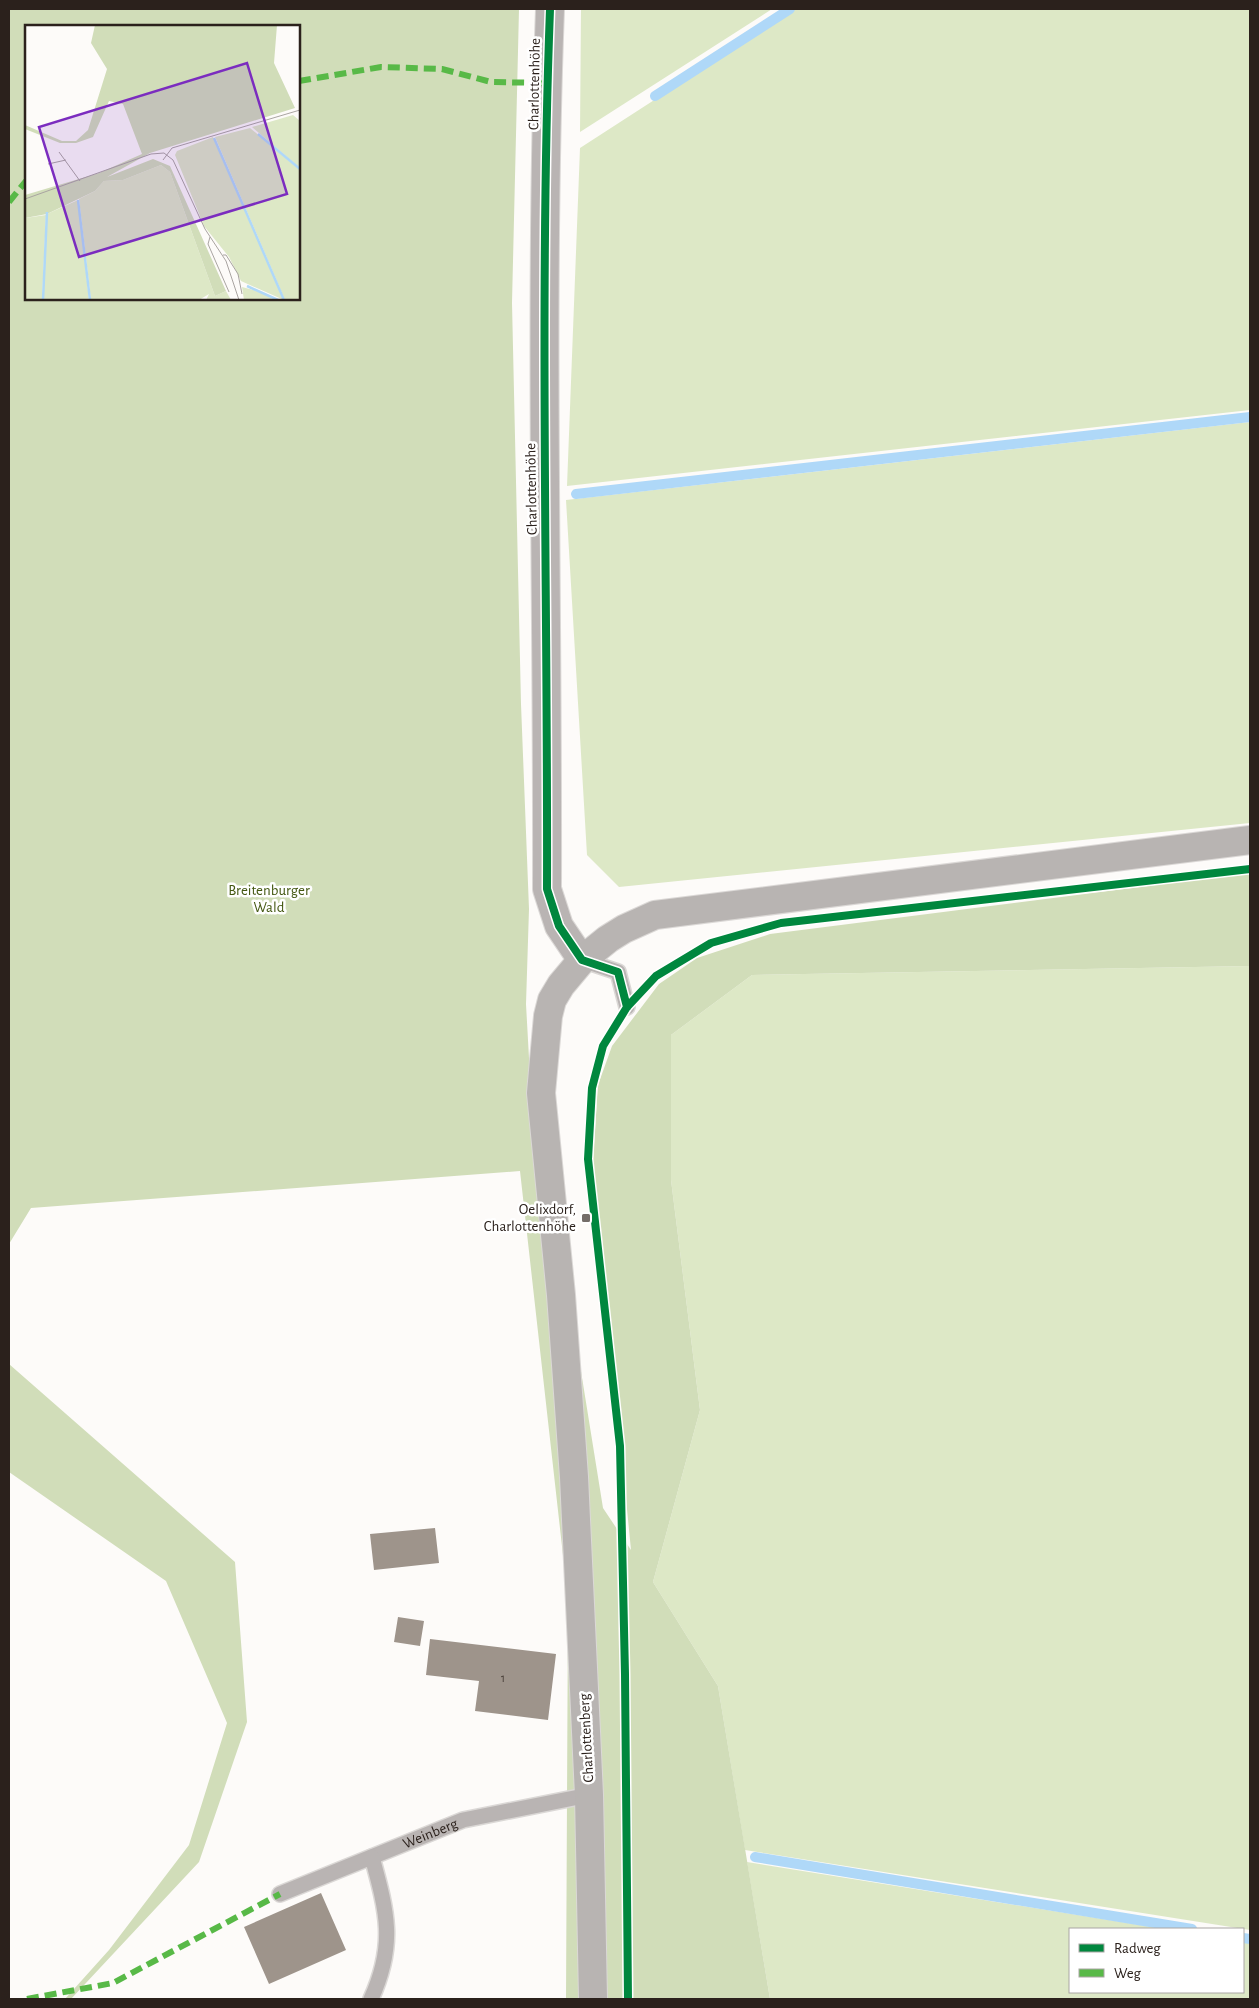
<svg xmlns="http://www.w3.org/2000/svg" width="1259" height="2008" font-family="'Alegreya Sans',sans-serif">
<rect width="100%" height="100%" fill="#fdfbf9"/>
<path fill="#dde8c6" d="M 581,9 L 772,9 L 580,132 Z
M 795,9 L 1250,9 L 1250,410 L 567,486 L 580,148 Z
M 1250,422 L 1250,823 L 619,887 L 587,855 L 566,500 Z
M 1250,966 L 1250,1930 L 745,1850 L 718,1686 L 653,1582 L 700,1410 L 671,1180 L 671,1035 L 752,975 Z
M 747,1862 L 1165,1929 L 1070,1929 L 1070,1992 L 1243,1992 L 1243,1942 L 1250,1943 L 1250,1999 L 770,1999 Z"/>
<path fill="#d1ddb9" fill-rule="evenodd" d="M 9,9 L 519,9 L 512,303 L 521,704 L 529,909 L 526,1004 L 531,1094 L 566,1278 L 603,1508 L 631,1550 L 593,1160 L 598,1085 L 612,1046 L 659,984 L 697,958 L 770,934 L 1250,873 L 1250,966 L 752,975 L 671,1035 L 671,1180 L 700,1410 L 653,1582 L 718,1686 L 770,1999 L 566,1999 L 568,1600 L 520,1171 L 31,1208 L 9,1244 ZM 26,26 L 299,26 L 299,299 L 26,299 Z
M 9,1364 L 235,1562 L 247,1722 L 199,1862 L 71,1999 L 65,1999 L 109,1950 L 189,1845 L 227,1723 L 166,1581 L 9,1472 Z"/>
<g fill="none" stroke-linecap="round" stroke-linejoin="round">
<path stroke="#afd8f8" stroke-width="10" d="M 655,96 L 790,9
M 576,494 L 1250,417
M 755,1857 L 1192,1929
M 1243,1938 L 1250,1939"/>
</g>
<path fill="#9e948b" d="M 435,1528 L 439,1563 L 374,1570 L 370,1534 Z
M 398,1617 L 424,1621 L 420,1646 L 394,1642 Z
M 430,1639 L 556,1654 L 548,1720 L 475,1711 L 479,1681 L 426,1675 Z
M 321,1893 L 346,1950 L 269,1984 L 244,1927 Z"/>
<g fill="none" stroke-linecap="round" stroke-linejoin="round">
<defs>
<g id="service">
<path d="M 582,960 L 618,972 L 627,1007"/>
<path id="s1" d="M 280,1894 L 463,1820 L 589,1795"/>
<path d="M 371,1999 C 396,1944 387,1912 372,1857"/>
</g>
<path id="tertiary" d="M 550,9 C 539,302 548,595 547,889 L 559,926 L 582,960"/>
<path id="secondary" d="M 593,1999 L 589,1795 L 574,1477 L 561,1295 L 541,1093 L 548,1016 L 552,1000 L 561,985 L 582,960 L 608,939 L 624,929 L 655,915 L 1250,840"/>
</defs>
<use href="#service" stroke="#dbd8d6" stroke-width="18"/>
<use href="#tertiary" stroke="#dbd8d6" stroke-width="30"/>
<use href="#secondary" stroke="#dbd8d6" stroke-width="30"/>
<use href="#service" stroke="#b9b4b3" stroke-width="15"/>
<use href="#tertiary" stroke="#b9b4b3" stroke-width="28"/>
<use href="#secondary" stroke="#b8b4b2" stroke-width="28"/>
<path stroke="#58b947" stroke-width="6" stroke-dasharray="12 6" stroke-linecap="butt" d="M 299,81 L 381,67 L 442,69 L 491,82 L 547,83
M 9,202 L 26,181
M 27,1999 L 113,1983 L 280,1894"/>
<defs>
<path id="cycleway" d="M 550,9 C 539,302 548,595 547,889 L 559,926 L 582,960 L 618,972 L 627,1007
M 628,1999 L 625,1674 L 620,1446 L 588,1159 L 592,1088 L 603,1046 L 627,1007 L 656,976 L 711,943 L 781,923 L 1250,869"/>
</defs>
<use href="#cycleway" stroke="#fff" stroke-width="11"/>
<use href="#cycleway" stroke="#00873e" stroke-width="8"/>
</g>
<rect fill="#746d69" stroke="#fff" stroke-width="2" x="581" y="1213" width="10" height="10" rx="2.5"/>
<g text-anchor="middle" stroke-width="5" stroke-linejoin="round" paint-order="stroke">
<g font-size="12" fill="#483e38">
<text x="503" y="1682">1</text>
</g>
<g font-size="15" fill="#2b211c" stroke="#fff">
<text transform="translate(534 84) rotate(-89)" y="5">Charlottenhöhe</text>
<text transform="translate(531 489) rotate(-91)" y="5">Charlottenhöhe</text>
<text transform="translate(586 1738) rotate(-93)" y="5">Charlottenberg</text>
<text dy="5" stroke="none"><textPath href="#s1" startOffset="162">Weinberg</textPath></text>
</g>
<g font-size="15" fill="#445812" stroke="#fff">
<text x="269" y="895">Breitenburger<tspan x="269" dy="17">Wald</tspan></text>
</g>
<g font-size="15" fill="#2b211c" stroke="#fff" text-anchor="end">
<text x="576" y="1214">Oelixdorf,<tspan x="576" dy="17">Charlottenhöhe</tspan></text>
</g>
</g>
<g transform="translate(25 25)">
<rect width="275" height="275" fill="#fdfbf9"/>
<path d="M 268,90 L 275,96 L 275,143 L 227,102 ZM 225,103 L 275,145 L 275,275 L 260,275 L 190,112 ZM 188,112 L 259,275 L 216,256 L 204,232 L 179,201 L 150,130 L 152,126 ZM 136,140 L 145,147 L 190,271 L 201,266 L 206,275 L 181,275 L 184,269 L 174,275 L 66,275 L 54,174 L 70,166 L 79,156 L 98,155 ZM 53,175 L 64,275 L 18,275 L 22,189 ZM 21,190 L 17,275 L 0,275 L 0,193 ZM 217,262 L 236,267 L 249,275 L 219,275 Z" fill="#dde8c6"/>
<path d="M 70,0 L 252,0 L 249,38 L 270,83 L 125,128 L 82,152 L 128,134 L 145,141 L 201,266 L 190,271 L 145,147 L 136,140 L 98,155 L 79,156 L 70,166 L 22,189 L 0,193 L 0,170 L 74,148 L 117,129 L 98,79 L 84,76 L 68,112 L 51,118 L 35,118 L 0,104 L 0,100 L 37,116 L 51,116 L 63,105 L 82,44 L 66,18 Z" fill="#d1ddb9"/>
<path fill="none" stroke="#afd8f8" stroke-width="2.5" d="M 233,109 L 275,144M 189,113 L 259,275M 53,175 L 65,275M 222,261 L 253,275M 18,275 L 22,187"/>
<path fill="none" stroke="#a9a4a1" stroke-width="1" d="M 34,127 L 55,156M 138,135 L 147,123 L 275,85M 23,139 L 41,135M 0,174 L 126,129 L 139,128 L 148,135 L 180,204 L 201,236 L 214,275M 185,212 L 183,219 L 204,267M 198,230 L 201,230 L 213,249 L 217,269"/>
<path fill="#7b2cbf" fill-opacity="0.15" stroke="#7b2cbf" stroke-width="2.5" d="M 222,38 L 262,169 L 54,232 L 14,102 Z"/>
<rect width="275" height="275" fill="none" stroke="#2b211c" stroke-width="2.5"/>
</g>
<rect width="1259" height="2008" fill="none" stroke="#2b211c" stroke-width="20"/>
<rect x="1069" y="1928" width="175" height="65" fill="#ffffff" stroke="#aaa6a4"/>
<rect x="1079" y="1944" width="25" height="8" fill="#00873e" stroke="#aaa6a4"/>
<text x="1114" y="1953" font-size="15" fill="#2b211c">Radweg</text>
<rect x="1079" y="1969" width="25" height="8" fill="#58b947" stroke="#aaa6a4"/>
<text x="1114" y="1978" font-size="15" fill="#2b211c">Weg</text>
</svg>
